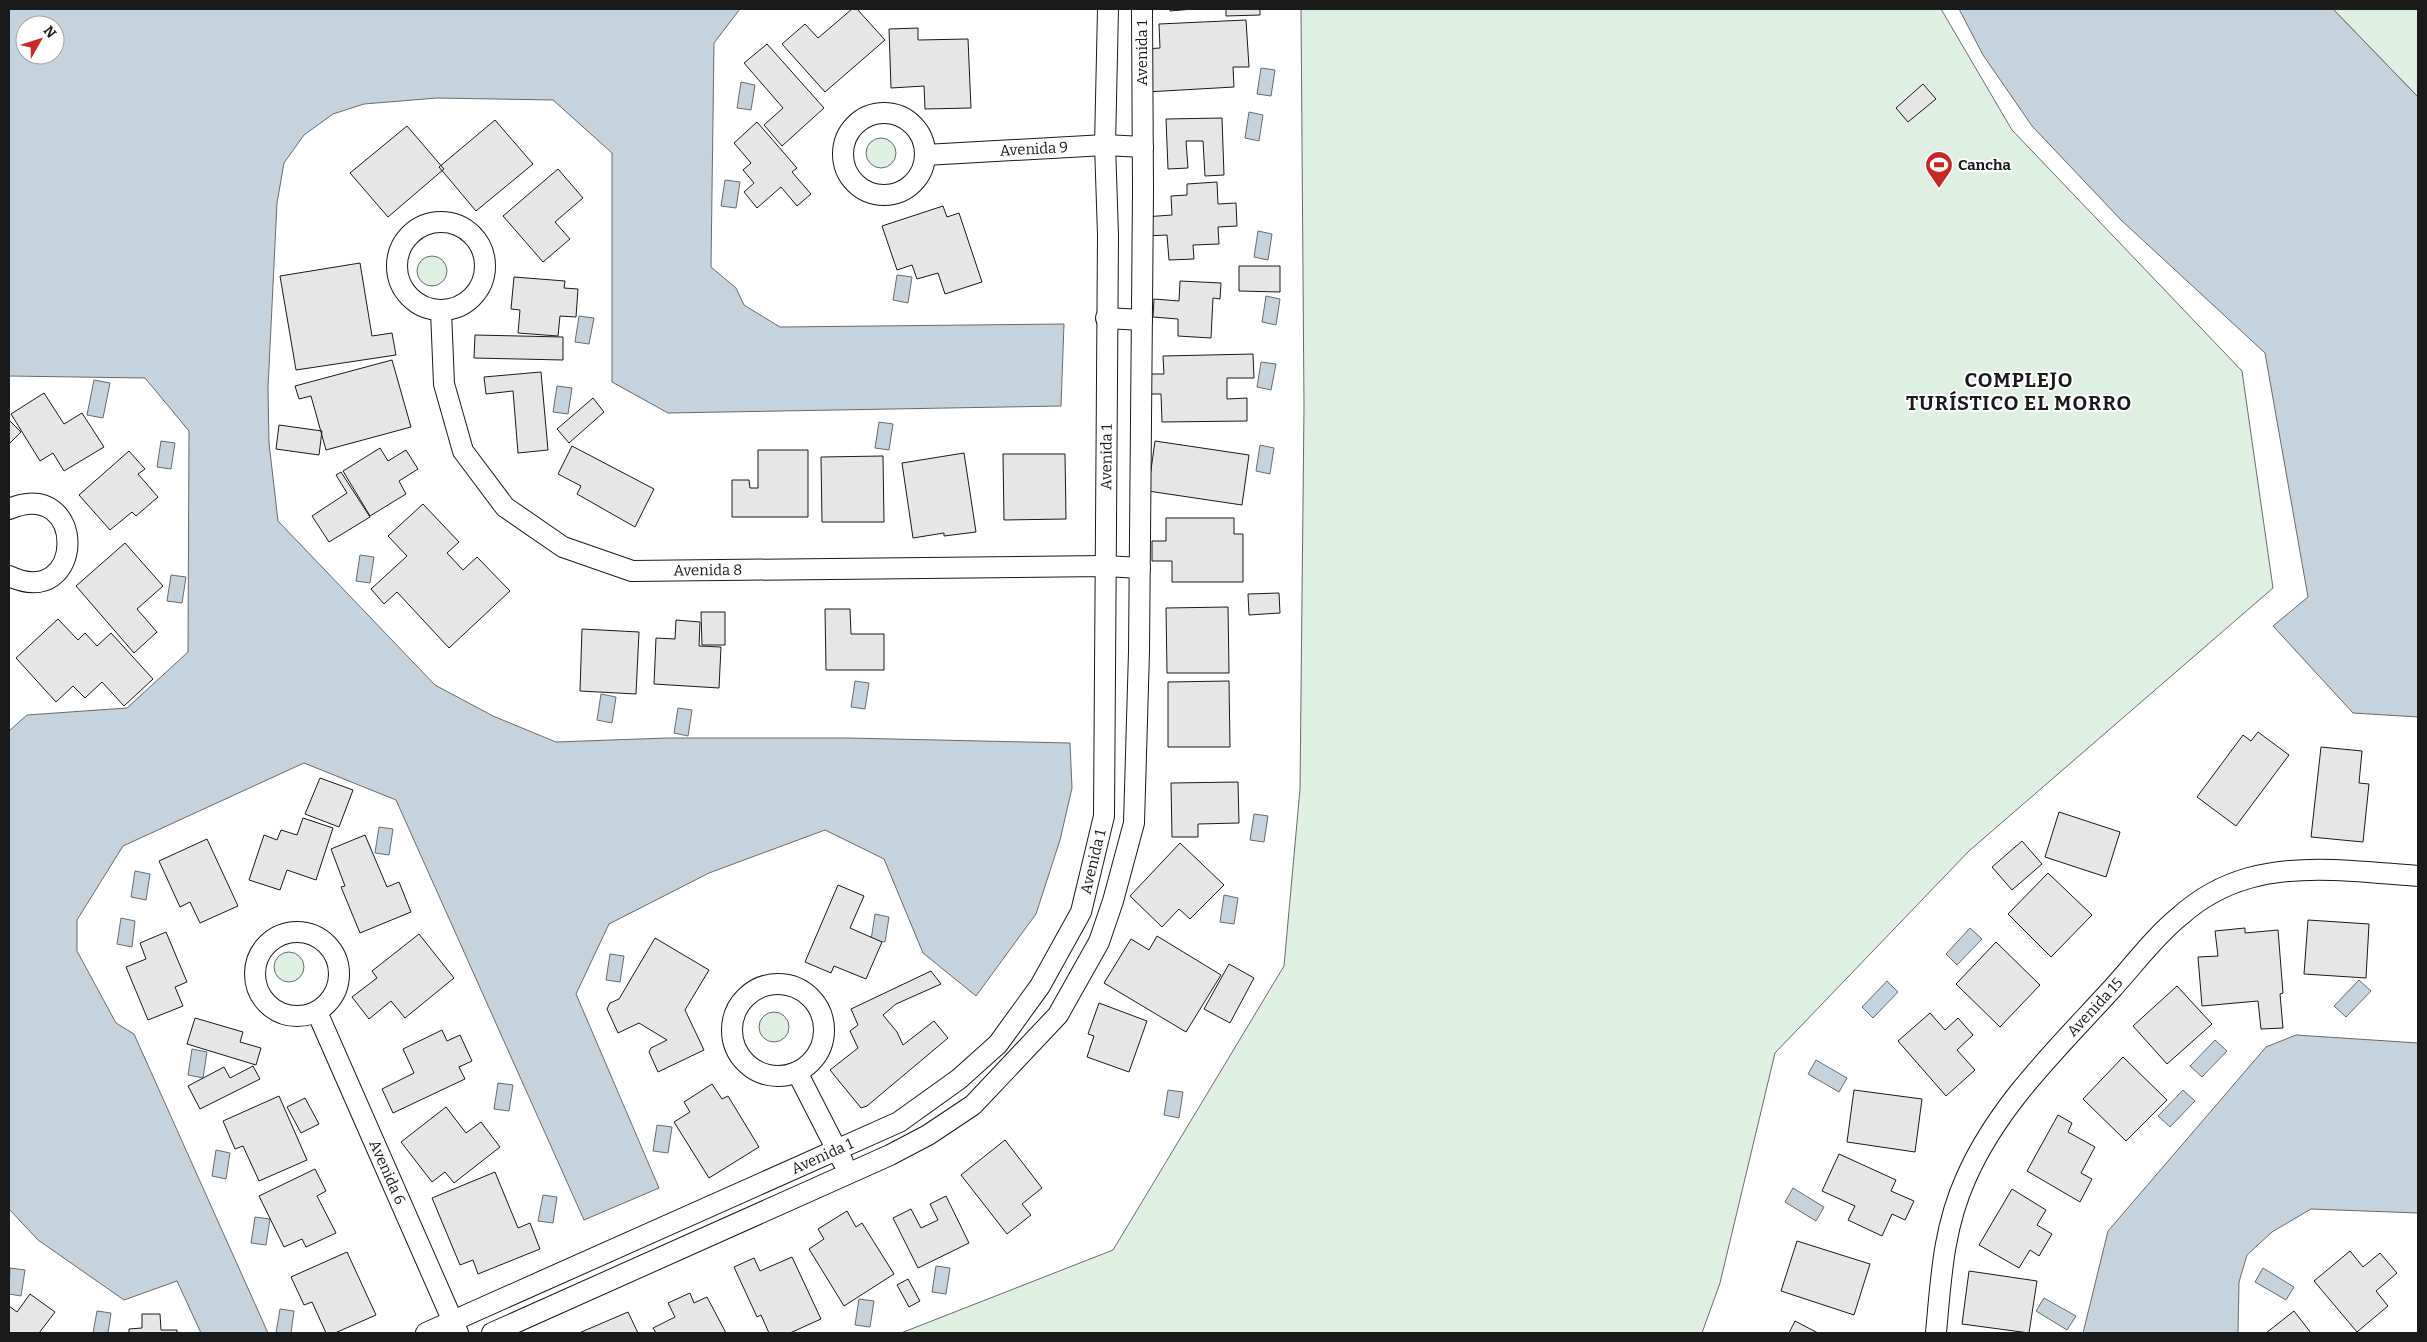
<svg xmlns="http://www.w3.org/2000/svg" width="2427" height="1342" font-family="Bitter,serif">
<rect width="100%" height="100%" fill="#fff"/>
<path fill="#e0efe3" stroke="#6a6a6a" d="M 1301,9 L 1941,9 L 2012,130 L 2242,371 L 2273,588 L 1969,851 L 1775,1053 L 1720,1283 L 1702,1333 L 901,1333 L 1113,1250 L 1284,966 L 1300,789 L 1304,407 Z
M 2333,9 L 2418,9 L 2418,97 Z
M866 153a15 15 0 1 1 30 0a15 15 0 1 1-30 0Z
M417 271a15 15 0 1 1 30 0a15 15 0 1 1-30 0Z
M274 967a15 15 0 1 1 30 0a15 15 0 1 1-30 0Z
M759 1027a15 15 0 1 1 30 0a15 15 0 1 1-30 0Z"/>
<path fill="#c6d2dc" stroke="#6a6a6a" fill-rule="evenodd" d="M 9,9 L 740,9 L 714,43 L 711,267 L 736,288 L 744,305 L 780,327 L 1064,324 L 1061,406 L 668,413 L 612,382 L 612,153 L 553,100 L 437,98 L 364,104 L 333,114 L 304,135 L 284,163 L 277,203 L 268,388 L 269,443 L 278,521 L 435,685 L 493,716 L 556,742 L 667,738 L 848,738 L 1070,743 L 1072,788 L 1060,840 L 1036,914 L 976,996 L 923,953 L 884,859 L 825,830 L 709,873 L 609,924 L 576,994 L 659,1188 L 584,1220 L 396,800 L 304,763 L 123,846 L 77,920 L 77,951 L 116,1023 L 134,1034 L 268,1333 L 201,1333 L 177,1281 L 124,1300 L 38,1240 L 9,1209 L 9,731 L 27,715 L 127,708 L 188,652 L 189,431 L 145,378 L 9,376 ZM 25,25 L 55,25 L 55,55 L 25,55 Z
M 1959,9 L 2333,9 L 2418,97 L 2418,717 L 2353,713 L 2273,626 L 2308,597 L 2265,353 L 2121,220 L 2032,126 L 1983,55 Z
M 1261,68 L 1275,70 L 1271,96 L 1257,94 Z
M 741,82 L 755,85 L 751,110 L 737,108 Z
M 1249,112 L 1263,115 L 1259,141 L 1245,138 Z
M 725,180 L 740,182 L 736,208 L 721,206 Z
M 1258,231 L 1272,234 L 1268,260 L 1254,257 Z
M 897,275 L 912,277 L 908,303 L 893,300 Z
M 1266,296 L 1280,299 L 1276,325 L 1262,322 Z
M 579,316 L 594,318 L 589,344 L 575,342 Z
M 1261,362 L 1276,364 L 1271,390 L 1257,387 Z
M 94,380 L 110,383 L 103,418 L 87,415 Z
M 557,386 L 572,388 L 568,414 L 553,412 Z
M 879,422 L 893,424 L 889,450 L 875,448 Z
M 161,441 L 175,443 L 171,469 L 157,467 Z
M 1260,445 L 1274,448 L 1270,474 L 1256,471 Z
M 360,555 L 374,557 L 370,583 L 356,581 Z
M 171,575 L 186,577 L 182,603 L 167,601 Z
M 855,681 L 869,683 L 865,709 L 851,707 Z
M 601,694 L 616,697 L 612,723 L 597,720 Z
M 678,708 L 692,710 L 688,736 L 674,733 Z
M 1254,814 L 1268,816 L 1264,842 L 1250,840 Z
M 379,827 L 393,829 L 389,855 L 375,853 Z
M 135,871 L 150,874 L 146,900 L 131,897 Z
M 1224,895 L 1238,898 L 1234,924 L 1220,922 Z
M 875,914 L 889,917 L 885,942 L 871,940 Z
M 121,918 L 135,921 L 132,947 L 117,944 Z
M 1970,928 L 1982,939 L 1957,965 L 1946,954 Z
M 610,954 L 624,956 L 620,982 L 606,980 Z
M 2359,980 L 2371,991 L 2346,1017 L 2334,1006 Z
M 1887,981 L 1898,992 L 1873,1018 L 1862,1007 Z
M 2296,1035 L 2418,1043 L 2418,1213 L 2311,1209 L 2272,1232 L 2247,1255 L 2239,1282 L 2238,1333 L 2083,1333 L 2108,1231 L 2266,1047 Z
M 2215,1040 L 2227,1051 L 2202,1077 L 2190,1066 Z
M 192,1049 L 207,1052 L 203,1078 L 188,1075 Z
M 1816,1060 L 1847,1078 L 1839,1092 L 1808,1074 Z
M 498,1083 L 513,1085 L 509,1111 L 494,1109 Z
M 1168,1090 L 1183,1092 L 1179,1118 L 1164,1115 Z
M 2183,1090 L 2195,1101 L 2170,1127 L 2158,1116 Z
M 657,1125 L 672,1127 L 668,1153 L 653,1151 Z
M 216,1150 L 230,1153 L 226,1179 L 212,1176 Z
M 1793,1188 L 1824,1207 L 1816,1221 L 1785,1202 Z
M 543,1195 L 557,1197 L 553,1223 L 538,1221 Z
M 255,1217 L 270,1219 L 266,1245 L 251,1243 Z
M 936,1266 L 950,1268 L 946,1294 L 932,1292 Z
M 10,1268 L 25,1270 L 21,1296 L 9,1294 Z
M 2263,1268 L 2294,1287 L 2286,1300 L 2255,1282 Z
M 2044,1298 L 2076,1316 L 2067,1330 L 2036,1311 Z
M 859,1299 L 874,1301 L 870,1327 L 855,1325 Z
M 280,1309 L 294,1311 L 291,1333 L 276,1333 Z
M 97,1311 L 111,1313 L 108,1333 L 93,1333 Z"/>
<path fill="#e6e6e6" stroke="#1a1a1a" d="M 852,9 L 857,9 L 885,40 L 825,92 L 782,44 L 805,24 L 818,38 Z
M 1170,9 L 1193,9 L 1170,11 Z
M 1226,9 L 1260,9 L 1260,15 L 1226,16 Z
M 1246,20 L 1249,67 L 1233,67 L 1234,87 L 1146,92 L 1144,49 L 1160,48 L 1159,24 Z
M 918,28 L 918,40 L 968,39 L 971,108 L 925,109 L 924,86 L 891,88 L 889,29 Z
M 767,44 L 824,108 L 782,146 L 764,125 L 783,108 L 744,63 Z
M 1923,84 L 1936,99 L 1908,122 L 1896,108 Z
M 1222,118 L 1224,175 L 1205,176 L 1203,141 L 1186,141 L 1188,168 L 1168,169 L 1166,119 Z
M 495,120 L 533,164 L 476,211 L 439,167 Z
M 757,122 L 797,168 L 792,172 L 811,194 L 797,206 L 781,187 L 757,208 L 744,192 L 754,183 L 743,170 L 751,163 L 734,143 Z
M 407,126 L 444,169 L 388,217 L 350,173 Z
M 558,169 L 583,198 L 555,222 L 570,239 L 543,262 L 503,216 Z
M 1217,182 L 1218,204 L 1236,203 L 1237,226 L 1218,227 L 1219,244 L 1193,245 L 1194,259 L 1169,260 L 1167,235 L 1145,236 L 1144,217 L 1172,215 L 1171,196 L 1187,195 L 1187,184 Z
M 943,206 L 947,217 L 959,213 L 982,282 L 945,294 L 938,273 L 917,279 L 912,265 L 897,270 L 882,226 Z
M 360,263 L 372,336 L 392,333 L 396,355 L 296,370 L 280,276 Z
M 1239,266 L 1280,266 L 1280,292 L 1239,291 Z
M 514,277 L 565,281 L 564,288 L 578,289 L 576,317 L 560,316 L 558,336 L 518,333 L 520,310 L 511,309 Z
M 1180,281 L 1221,283 L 1220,299 L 1213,298 L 1211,338 L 1178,336 L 1178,319 L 1153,317 L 1154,299 L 1179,301 Z
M 475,335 L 563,337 L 563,360 L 474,358 Z
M 1253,354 L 1254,378 L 1227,378 L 1227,399 L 1247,398 L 1247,421 L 1162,422 L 1161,394 L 1147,394 L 1146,374 L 1164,374 L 1163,356 Z
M 392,360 L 411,427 L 326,450 L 311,396 L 299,399 L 295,386 Z
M 541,372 L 548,450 L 518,453 L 513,391 L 486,394 L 484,377 Z
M 44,393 L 64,424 L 82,413 L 104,447 L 64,471 L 53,453 L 40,461 L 11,414 Z
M 593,398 L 604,412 L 569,443 L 557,429 Z
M 9,420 L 21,432 L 9,444 Z
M 279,425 L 322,431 L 319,455 L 276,449 Z
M 1155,441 L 1249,455 L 1242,505 L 1148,491 Z
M 572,446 L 654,489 L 635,527 L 577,494 L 581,486 L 558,474 Z
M 380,448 L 388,461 L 406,450 L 418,469 L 399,481 L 406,494 L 370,516 L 343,471 Z
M 758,450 L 808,450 L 808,517 L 732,517 L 732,480 L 749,480 L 750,488 L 758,488 Z
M 129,451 L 145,469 L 138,474 L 158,497 L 136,516 L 132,512 L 110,530 L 79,495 Z
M 964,453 L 976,532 L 944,536 L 944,533 L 913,538 L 902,463 Z
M 1003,454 L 1065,454 L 1066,519 L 1004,520 Z
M 883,456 L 884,522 L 822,522 L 821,457 Z
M 341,472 L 370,517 L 329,542 L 312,516 L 347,493 L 336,475 Z
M 423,504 L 459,542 L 447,553 L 463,570 L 477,557 L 510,591 L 449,648 L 397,592 L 384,604 L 371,589 L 407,556 L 388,536 Z
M 1166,518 L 1234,518 L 1234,534 L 1243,534 L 1243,582 L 1172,582 L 1172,561 L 1152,561 L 1152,541 L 1166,541 Z
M 125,543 L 163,586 L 137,609 L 157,632 L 134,653 L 76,586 Z
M 1279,593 L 1280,613 L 1249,615 L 1248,594 Z
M 1228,607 L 1229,673 L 1167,673 L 1166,608 Z
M 825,609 L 850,609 L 851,634 L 884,634 L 884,670 L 826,670 Z
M 701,612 L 725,612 L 725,645 L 702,645 Z
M 58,619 L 78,640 L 85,633 L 97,646 L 111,633 L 153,679 L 124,706 L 102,682 L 85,698 L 73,686 L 56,702 L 16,658 Z
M 676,620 L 700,622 L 699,646 L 721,647 L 719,688 L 654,684 L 656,638 L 675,639 Z
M 582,629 L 639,632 L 636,694 L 580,691 Z
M 1229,681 L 1230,747 L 1168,747 L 1168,682 Z
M 2258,732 L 2289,755 L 2236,826 L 2197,797 L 2243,735 L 2251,741 Z
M 2321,747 L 2362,751 L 2359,783 L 2369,784 L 2363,842 L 2311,837 Z
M 320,778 L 353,790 L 339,827 L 305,814 Z
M 1238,782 L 1239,823 L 1198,824 L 1198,837 L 1172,837 L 1171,783 Z
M 2059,812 L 2120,832 L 2106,877 L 2045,857 Z
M 303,818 L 333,828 L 316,880 L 287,870 L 280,890 L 249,880 L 264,835 L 277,840 L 281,830 L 297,835 Z
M 365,835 L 387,887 L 399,882 L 411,912 L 360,933 L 341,887 L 345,886 L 331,849 Z
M 207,839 L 238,906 L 200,923 L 190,902 L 180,907 L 159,861 Z
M 2022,841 L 2042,864 L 2012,890 L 1992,867 Z
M 1180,843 L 1224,885 L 1190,919 L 1179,909 L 1162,927 L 1130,896 Z
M 2048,873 L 2092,915 L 2051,957 L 2008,914 Z
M 838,885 L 864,896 L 850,928 L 882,942 L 866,979 L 834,966 L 831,973 L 805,962 Z
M 2308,920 L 2369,924 L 2366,978 L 2304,974 Z
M 2245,928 L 2245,933 L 2278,930 L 2283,993 L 2280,994 L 2283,1028 L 2261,1029 L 2258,1001 L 2202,1006 L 2198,957 L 2218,956 L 2215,931 Z
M 166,932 L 187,982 L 175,987 L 183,1006 L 148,1020 L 126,967 L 146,959 L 140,943 Z
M 419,934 L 454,978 L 405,1018 L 391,1001 L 369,1019 L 352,997 L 377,978 L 372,971 Z
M 1157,936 L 1221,975 L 1186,1032 L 1104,983 L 1131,939 L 1149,950 Z
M 655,938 L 709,970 L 685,1010 L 704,1050 L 658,1072 L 649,1052 L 651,1048 L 667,1040 L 639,1023 L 618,1033 L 607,1009 L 610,1003 L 619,999 Z
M 1996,942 L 2040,985 L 2000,1027 L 1956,984 Z
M 1229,964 L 1254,978 L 1230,1023 L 1204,1009 Z
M 931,971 L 941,984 L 896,1004 L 883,1015 L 897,1032 L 903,1045 L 934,1021 L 948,1038 L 867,1106 L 861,1108 L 830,1070 L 858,1048 L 850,1031 L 858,1025 L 851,1009 Z
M 2177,986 L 2212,1024 L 2167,1064 L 2133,1026 Z
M 1099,1003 L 1147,1021 L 1129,1072 L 1087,1057 L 1094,1036 L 1088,1034 Z
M 1930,1013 L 1945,1030 L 1958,1018 L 1973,1035 L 1957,1050 L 1975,1070 L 1946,1096 L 1898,1041 Z
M 195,1018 L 243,1032 L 240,1042 L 261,1048 L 256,1065 L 187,1044 Z
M 442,1030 L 447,1041 L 460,1035 L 472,1061 L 459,1067 L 465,1079 L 393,1113 L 382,1089 L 414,1073 L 403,1049 Z
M 2123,1057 L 2167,1100 L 2126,1141 L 2083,1099 Z
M 253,1066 L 260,1079 L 200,1109 L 188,1086 L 224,1067 L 230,1078 Z
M 712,1084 L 722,1099 L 728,1096 L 759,1147 L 709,1178 L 674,1122 L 690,1112 L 684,1102 Z
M 1854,1090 L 1922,1099 L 1915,1152 L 1847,1142 Z
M 279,1096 L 307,1160 L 259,1181 L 243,1146 L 235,1149 L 223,1121 Z
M 305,1098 L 319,1124 L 301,1133 L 287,1107 Z
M 446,1107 L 466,1133 L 481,1122 L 500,1147 L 454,1183 L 445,1172 L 432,1182 L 401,1142 Z
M 2058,1115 L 2072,1123 L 2068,1132 L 2095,1147 L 2081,1173 L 2092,1179 L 2080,1202 L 2027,1171 Z
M 1005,1140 L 1042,1188 L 1022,1204 L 1031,1215 L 1007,1234 L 961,1175 Z
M 1839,1154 L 1896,1180 L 1891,1191 L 1914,1201 L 1905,1220 L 1892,1214 L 1882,1236 L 1848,1220 L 1855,1206 L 1822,1191 Z
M 315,1169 L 326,1191 L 317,1196 L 336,1233 L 306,1247 L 302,1239 L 284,1247 L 259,1196 Z
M 495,1172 L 518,1228 L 530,1223 L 540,1249 L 478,1274 L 473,1260 L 460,1265 L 432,1198 Z
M 2012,1189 L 2046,1210 L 2037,1225 L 2052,1234 L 2039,1256 L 2030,1250 L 2019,1268 L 1979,1245 Z
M 946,1196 L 969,1243 L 918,1268 L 893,1218 L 911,1209 L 921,1228 L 938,1220 L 930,1204 Z
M 847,1211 L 856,1227 L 862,1223 L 894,1274 L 844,1306 L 809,1249 L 824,1239 L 818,1229 Z
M 1797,1241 L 1870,1264 L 1854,1315 L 1781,1291 Z
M 2350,1251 L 2363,1267 L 2380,1253 L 2397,1273 L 2376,1291 L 2388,1306 L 2357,1332 L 2314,1281 Z
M 347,1252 L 376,1315 L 335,1333 L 326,1333 L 312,1302 L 304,1305 L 291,1277 Z
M 792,1257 L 821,1319 L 790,1333 L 769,1333 L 761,1315 L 757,1317 L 734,1267 L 754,1258 L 760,1271 Z
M 1969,1271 L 2037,1281 L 2029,1333 L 1962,1324 Z
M 908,1279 L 920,1301 L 909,1307 L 897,1285 Z
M 690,1293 L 694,1303 L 707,1297 L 726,1333 L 656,1333 L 653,1328 L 675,1317 L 668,1303 Z
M 30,1294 L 55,1312 L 39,1333 L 9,1333 L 9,1306 L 17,1312 Z
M 2294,1311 L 2311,1333 L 2266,1333 Z
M 628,1312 L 638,1333 L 579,1333 Z
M 142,1314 L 160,1314 L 161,1330 L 177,1330 L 177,1333 L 129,1333 L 129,1329 L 142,1328 Z
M 1795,1321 L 1818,1333 L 1789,1333 Z"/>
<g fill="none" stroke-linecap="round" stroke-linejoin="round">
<defs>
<g id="street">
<circle cx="884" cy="154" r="41"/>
<path id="s1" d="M 925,155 L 1105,145 L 1143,147"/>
<circle cx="441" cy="266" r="44"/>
<path id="s2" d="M 441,311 L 444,384 L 463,451 L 505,507 L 563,547 L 632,571 L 1106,566 L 1140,568"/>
<path d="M 1106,318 L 1142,320"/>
<path d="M 9,509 C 88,476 86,612 9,576"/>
<circle cx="297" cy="974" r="42"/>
<circle cx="778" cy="1030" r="46"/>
<path id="s3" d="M 317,1012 L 458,1333"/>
<path d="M 797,1072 L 843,1162"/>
<path id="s4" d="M 426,1333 L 899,1122 L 959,1079 L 998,1044 L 1040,986 L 1081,912 L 1104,816 L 1108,235 L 1105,145 L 1108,9"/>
<path d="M 492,1333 L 890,1155 L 928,1135 L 973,1105 L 1058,1015 L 1099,942 L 1113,901 L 1134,823 L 1139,652 L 1143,191 L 1142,9"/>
<path id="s5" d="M 1936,1333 C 1941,1279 1943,1229 1966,1178 C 1998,1105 2057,1049 2110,991 C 2133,966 2154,937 2180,916 C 2199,899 2224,885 2249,878 C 2303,863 2363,872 2418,876"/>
</g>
</defs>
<use href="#street" stroke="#1a1a1a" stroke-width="22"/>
<use href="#street" stroke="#fff" stroke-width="20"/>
</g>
<defs>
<symbol id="stadium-pin" viewBox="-11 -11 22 30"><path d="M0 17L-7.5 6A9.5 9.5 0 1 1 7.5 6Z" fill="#c62828" stroke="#fff"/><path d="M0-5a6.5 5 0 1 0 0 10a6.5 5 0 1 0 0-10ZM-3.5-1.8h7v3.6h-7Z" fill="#fff"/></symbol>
</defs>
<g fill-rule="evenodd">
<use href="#stadium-pin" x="1923" y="149" width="32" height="43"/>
</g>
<g text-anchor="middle" stroke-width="4" stroke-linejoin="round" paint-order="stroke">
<g font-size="15" fill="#1a1a1a" stroke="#fff">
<text transform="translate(1142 53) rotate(-90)" y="5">Avenida 1</text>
<text dy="5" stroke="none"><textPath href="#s1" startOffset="109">Avenida 9</textPath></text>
<text dy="5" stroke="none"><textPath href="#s4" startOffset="1258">Avenida 1</textPath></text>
<text dy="5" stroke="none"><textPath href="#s2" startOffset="432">Avenida 8</textPath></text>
<text dy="5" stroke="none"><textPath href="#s4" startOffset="852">Avenida 1</textPath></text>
<text dy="5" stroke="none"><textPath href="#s5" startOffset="374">Avenida 15</textPath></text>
<text dy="5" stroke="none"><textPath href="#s4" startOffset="434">Avenida 1</textPath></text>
<text dy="5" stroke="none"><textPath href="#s3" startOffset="175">Avenida 6</textPath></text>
</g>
<g font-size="15" font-weight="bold" fill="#1a1a1a" stroke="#fff" text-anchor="start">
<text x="1958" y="170">Cancha</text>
</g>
<g font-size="20" font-weight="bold" letter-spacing="1" fill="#1a1a1a" stroke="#fff">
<text x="2019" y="387">COMPLEJO<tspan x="2019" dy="23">TURÍSTICO EL MORRO</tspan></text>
</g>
</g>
<rect width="2427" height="1342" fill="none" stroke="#1a1a1a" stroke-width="20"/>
<g transform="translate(40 40) rotate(51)"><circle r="24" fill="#ffffff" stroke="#a3a3a3"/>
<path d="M0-4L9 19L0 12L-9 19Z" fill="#c62828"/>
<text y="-8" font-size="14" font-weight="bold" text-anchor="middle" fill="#1a1a1a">N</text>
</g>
</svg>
